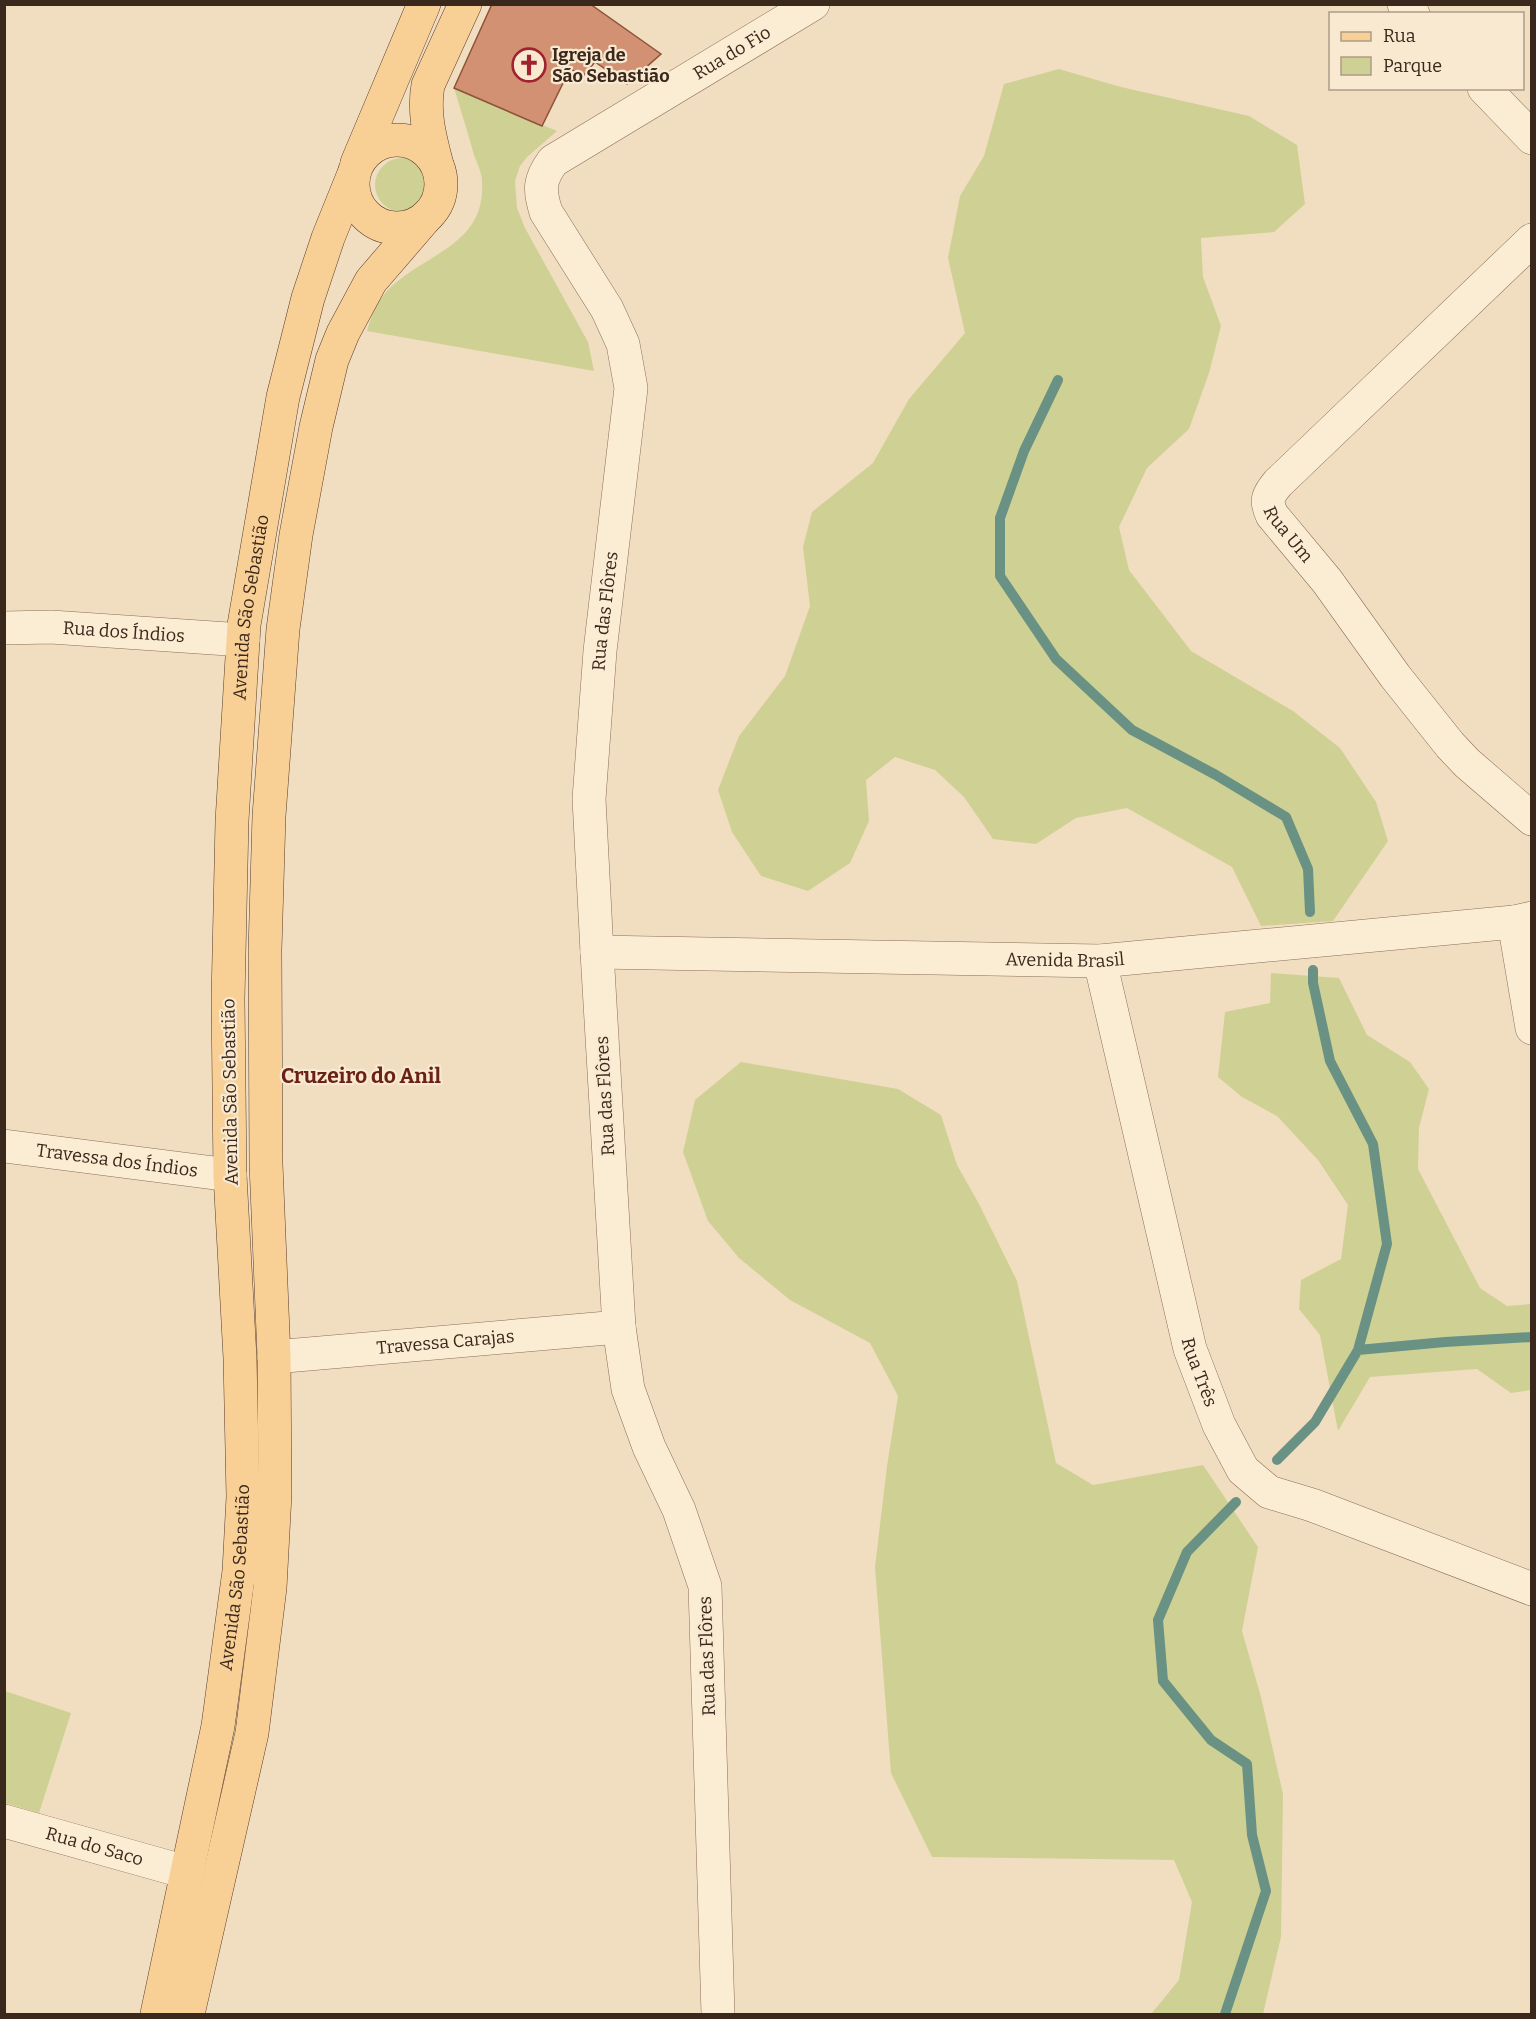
<svg xmlns="http://www.w3.org/2000/svg" width="1536" height="2019" font-family="Bitter,serif">
<rect width="100%" height="100%" fill="#f1dec0"/>
<path fill="#cfd093" d="M 1059,69 L 1121,87 L 1249,116 L 1297,145 L 1305,204 L 1274,232 L 1201,238 L 1203,277 L 1221,326 L 1209,373 L 1189,429 L 1147,468 L 1119,527 L 1129,570 L 1191,651 L 1293,711 L 1340,748 L 1376,802 L 1388,841 L 1333,921 L 1261,926 L 1232,867 L 1127,808 L 1076,818 L 1036,844 L 993,839 L 964,797 L 935,770 L 895,757 L 866,780 L 869,821 L 850,863 L 808,891 L 761,876 L 732,832 L 718,790 L 739,736 L 785,676 L 810,606 L 803,547 L 812,512 L 873,463 L 909,399 L 965,333 L 948,258 L 960,196 L 984,156 L 1004,84 Z
M 454,88 L 557,131 L 527,157 L 520,166 L 515,181 L 517,208 L 525,228 L 588,342 L 594,371 L 367,331 C 373,310 380,295 398,281 C 435,251 486,240 482,181 C 482,173 477,163 474,155 C 468,133 461,111 454,88 Z
M375 185a27 27 0 1 1 54 0a27 27 0 1 1-54 0Z
M 1271,973 L 1339,978 L 1367,1035 L 1410,1062 L 1429,1089 L 1419,1128 L 1418,1169 L 1480,1288 L 1507,1306 L 1531,1304 L 1531,1390 L 1511,1393 L 1477,1369 L 1370,1377 L 1338,1431 L 1320,1335 L 1299,1309 L 1301,1280 L 1341,1259 L 1348,1205 L 1318,1160 L 1277,1116 L 1242,1097 L 1218,1077 L 1225,1012 L 1270,1003 Z
M 741,1062 L 898,1089 L 941,1115 L 957,1165 L 979,1204 L 1017,1281 L 1056,1463 L 1093,1485 L 1203,1465 L 1258,1547 L 1242,1631 L 1261,1697 L 1283,1794 L 1281,1937 L 1263,2014 L 1151,2014 L 1179,1980 L 1192,1902 L 1174,1860 L 932,1857 L 891,1773 L 875,1567 L 887,1466 L 898,1396 L 870,1343 L 790,1300 L 739,1258 L 708,1221 L 683,1152 L 695,1100 Z
M 5,1691 L 71,1713 L 39,1813 L 5,1803 Z"/>
<g fill="none" stroke-linecap="round" stroke-linejoin="round">
<path stroke="#699284" stroke-width="10" d="M 1058,380 L 1024,451 L 1000,518 L 1000,576 L 1056,659 L 1132,730 L 1216,775 L 1286,817 L 1308,869 L 1310,912
M 1358,1350 L 1445,1342 L 1532,1337
M 1277,1460 L 1315,1422 L 1358,1350 L 1387,1244 L 1373,1144 L 1330,1061 L 1313,983 L 1313,970
M 1225,2014 L 1266,1891 L 1252,1835 L 1247,1764 L 1211,1740 L 1163,1681 L 1158,1620 L 1187,1552 L 1236,1502"/>
</g>
<path fill="#d29173" stroke="#8d533a" stroke-width="1.5" d="M 492,4 L 590,4 L 661,54 L 627,84 L 595,62 L 584,75 L 570,69 L 542,126 L 454,88 Z"/>
<g fill="none" stroke-linecap="round" stroke-linejoin="round">
<defs>
<g id="minor">
<path d="M 1404,4 L 1413,14"/>
<path d="M 1484,88 L 1532,138"/>
<path id="s1" d="M 1532,240 L 1278,483 C 1268,495 1265,500 1272,515 L 1327,581 L 1395,676 L 1450,745 L 1467,763 L 1532,819"/>
<path id="s2" d="M 4,628 L 51,627 L 243,640"/>
<path d="M 1514,922 L 1532,1028"/>
<path id="s3" d="M 597,952 L 1100,961 L 1514,922 L 1532,918"/>
<path id="s4" d="M 1100,961 L 1190,1349 L 1219,1425 L 1243,1470 L 1269,1492 L 1312,1505 L 1532,1589"/>
<path id="s5" d="M 4,1146 L 230,1175"/>
<path id="s6" d="M 274,1357 L 619,1327"/>
<path id="s7" d="M 4,1821 L 186,1872"/>
<path id="s8" d="M 718,2014 L 705,1586 L 679,1510 L 649,1447 L 628,1389 L 619,1327 L 597,952 L 589,799 L 600,651 L 631,388 L 623,344 L 607,309 L 546,212 C 539,190 539,180 553,161 L 813,4"/>
</g>
<g id="major">
<circle cx="397" cy="184" r="44"/>
<path d="M 357,163 L 424,4"/>
<path d="M 437,165 C 430,138 423,113 428,85 L 465,4"/>
<path id="s9" d="M 157,2014 L 218,1726 L 239,1571 L 243,1497 L 240,1358 L 230,1175 L 228,999 L 232,821 L 244,625 L 283,397 L 308,298 L 328,238 L 353,176"/>
<path d="M 188,2014 L 252,1733 L 270,1588 L 275,1494 L 274,1357 L 266,1164 L 265,950 L 269,816 L 283,629 L 296,535 L 316,427 L 332,360 L 343,333 L 371,281 L 427,216"/>
</g>
</defs>
<use href="#minor" stroke="#8c6e56" stroke-width="34"/>
<use href="#major" stroke="#593c2b" stroke-width="34"/>
<use href="#minor" stroke="#fbecd4" stroke-width="33"/>
<use href="#major" stroke="#f8cf94" stroke-width="33"/>
</g>
<defs>
<symbol id="church-ring" viewBox="-11 -11 22 22"><circle r="9.5" fill="#f8e9d0" stroke="#a0222f" stroke-width="1.5"/><path d="M-1.2-6h2.4v3.5h3.3v2.4h-3.3V6h-2.4V-.1h-3.3v-2.4h3.3Z" fill="#a0222f"/></symbol>
</defs>
<g fill-rule="evenodd">
<use href="#church-ring" x="510" y="46" width="38" height="38"/>
</g>
<g text-anchor="middle" stroke-width="4.5" stroke-linejoin="round" paint-order="stroke">
<g font-size="18" fill="#3a281c" stroke="#f8e9d0">
<text dy="6" stroke="none"><textPath href="#s8" startOffset="2106">Rua do Fio</textPath></text>
<text dy="6" stroke="none"><textPath href="#s1" startOffset="412">Rua Um</textPath></text>
<text dy="6" stroke="none"><textPath href="#s9" startOffset="1416">Avenida São Sebastião</textPath></text>
<text dy="6" stroke="none"><textPath href="#s8" startOffset="1420">Rua das Flôres</textPath></text>
<text dy="6" stroke="none"><textPath href="#s2" startOffset="120">Rua dos Índios</textPath></text>
<text dy="6" stroke="none"><textPath href="#s3" startOffset="468">Avenida Brasil</textPath></text>
<text transform="translate(230 1092) rotate(-91)" y="6">Avenida São Sebastião</text>
<text transform="translate(605 1096) rotate(-93)" y="6">Rua das Flôres</text>
<text dy="6" stroke="none"><textPath href="#s5" startOffset="114">Travessa dos Índios</textPath></text>
<text dy="6" stroke="none"><textPath href="#s6" startOffset="172">Travessa Carajas</textPath></text>
<text dy="6" stroke="none"><textPath href="#s4" startOffset="423">Rua Três</textPath></text>
<text dy="6" stroke="none"><textPath href="#s9" startOffset="444">Avenida São Sebastião</textPath></text>
<text transform="translate(707 1656) rotate(-92)" y="6">Rua das Flôres</text>
<text dy="6" stroke="none"><textPath href="#s7" startOffset="94">Rua do Saco</textPath></text>
</g>
<g font-size="18" font-weight="bold" fill="#3a281c" stroke="#f8e9d0" text-anchor="start">
<text x="552" y="61">Igreja de<tspan x="552" dy="21">São Sebastião</tspan></text>
</g>
<g font-size="21" font-weight="bold" fill="#6a2118" stroke="#f8e9d0">
<text x="361" y="1083">Cruzeiro do Anil</text>
</g>
</g>
<rect width="1536" height="2019" fill="none" stroke="#3a281c" stroke-width="12"/>
<rect x="1329" y="12" width="195" height="78" fill="#f8e9d0" stroke="#ac9c88" stroke-width="1.5"/>
<rect x="1341" y="32" width="30" height="9" fill="#f8cf94" stroke="#ac9c88" stroke-width="1.5"/>
<text x="1383" y="42" font-size="18" fill="#3a281c">Rua</text>
<rect x="1341" y="57" width="30" height="18" fill="#cfd093" stroke="#ac9c88" stroke-width="1.5"/>
<text x="1383" y="72" font-size="18" fill="#3a281c">Parque</text>
</svg>
